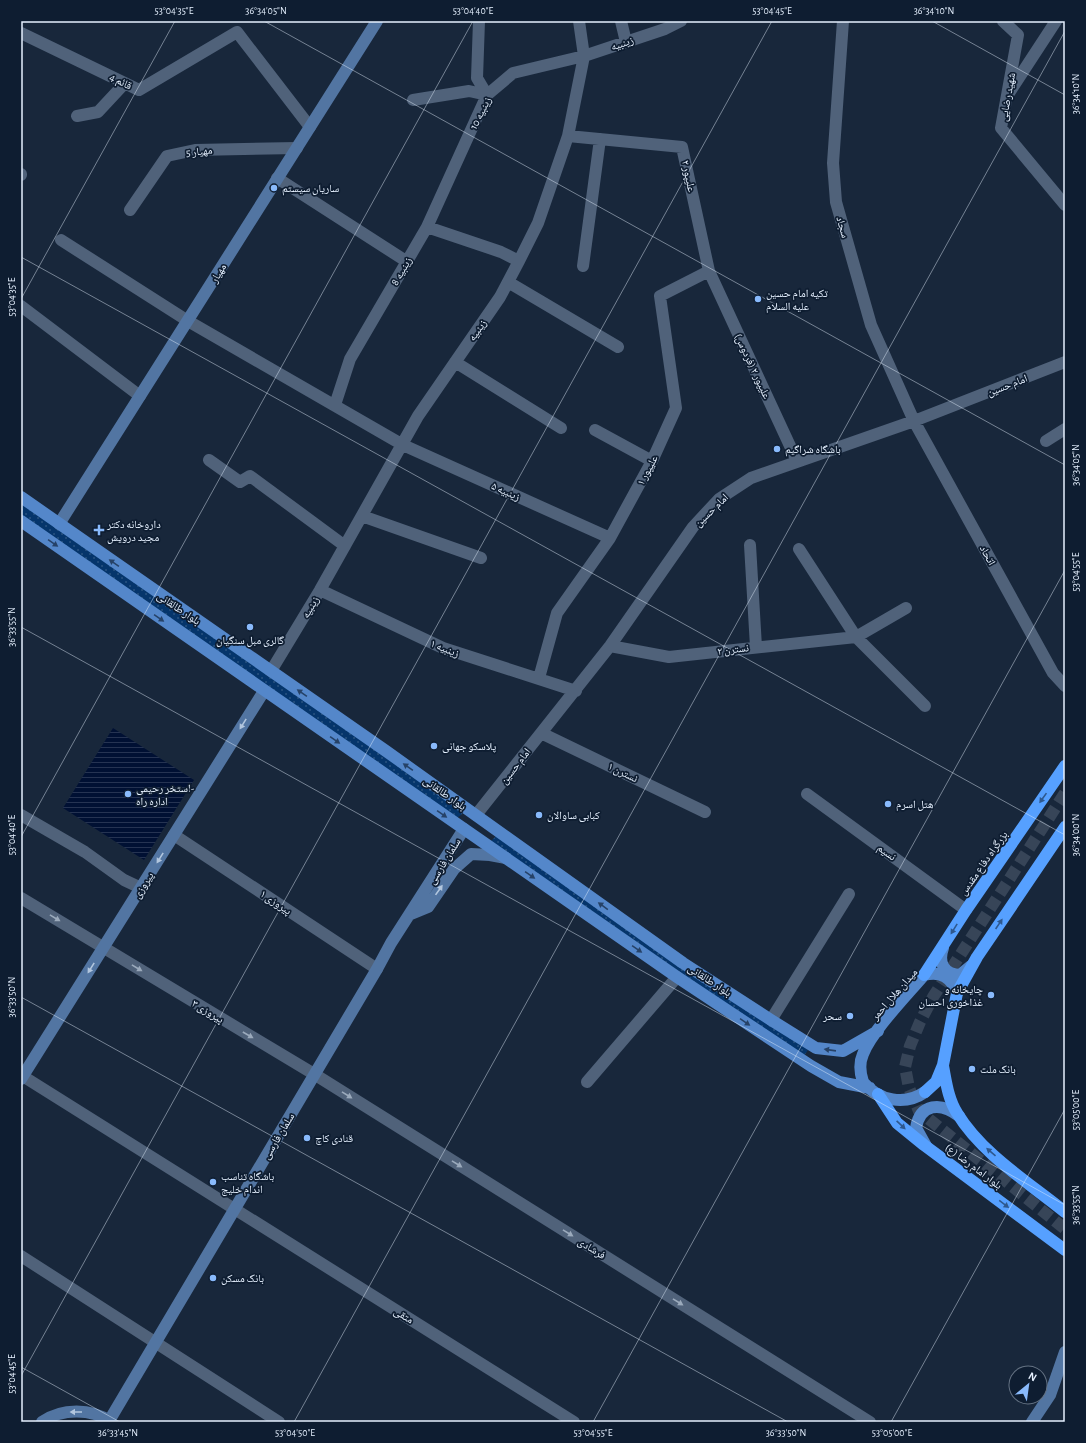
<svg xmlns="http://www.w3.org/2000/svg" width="1086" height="1443" font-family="'Alegreya Sans','Noto Naskh Arabic',sans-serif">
<defs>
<pattern id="grass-dots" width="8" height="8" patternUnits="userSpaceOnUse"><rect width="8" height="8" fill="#05356b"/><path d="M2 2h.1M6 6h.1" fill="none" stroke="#295381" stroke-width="1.8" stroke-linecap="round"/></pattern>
<pattern id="water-rules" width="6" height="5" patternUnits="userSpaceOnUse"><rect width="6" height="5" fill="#001033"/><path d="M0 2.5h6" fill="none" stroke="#253352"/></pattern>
</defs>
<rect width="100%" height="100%" fill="#18273b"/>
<path fill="url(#grass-dots)" d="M 21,500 L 463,811 L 462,814 L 457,818 L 21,517 Z
M 497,835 L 808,1050 L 804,1056 L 801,1056 L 491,841 Z"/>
<path fill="url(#water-rules)" d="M 113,728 L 194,780 L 144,860 L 63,808 Z"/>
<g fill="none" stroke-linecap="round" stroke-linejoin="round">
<path stroke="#374558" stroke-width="12" stroke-dasharray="12 6" stroke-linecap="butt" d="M 1065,793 L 933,997 L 920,1022 L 910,1046 L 905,1067 L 909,1088 L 919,1111 L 1065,1229"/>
<path stroke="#50627a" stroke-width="12" d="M 479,21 L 477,78 L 487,95
M 621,21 L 626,42
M 843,21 L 833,163 L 836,202 L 871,325 L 914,421 L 1053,673 L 1065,686
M 1003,21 L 1018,35 L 1001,128 L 1065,205
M 21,33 L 139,90 L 237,32 L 310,127
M 1009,93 L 1056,21
M 413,100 L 469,91 L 487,95
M 77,116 L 98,112 L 125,83
M 568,136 L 682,147 L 709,271 L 797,461
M 21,175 L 21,174
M 277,178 L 406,261
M 130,210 L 167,156 L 195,150 L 297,148
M 427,227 L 501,252 L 519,261
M 61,240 L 188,321 L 403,445 L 610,538
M 583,266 L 600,139
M 508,282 L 618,347
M 21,306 L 140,396
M 455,362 L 561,428
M 335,405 L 350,359 L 427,227 L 487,95 L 513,73 L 584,56 L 579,21
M 595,430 L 652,461
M 1046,441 L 1065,429
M 209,460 L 240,482 L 250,476 L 345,546
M 362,516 L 481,558
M 750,545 L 756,647
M 799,549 L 856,637 L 925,706
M 320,590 L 443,648 L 576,691
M 610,646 L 669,657 L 856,637 L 906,608
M 271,671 L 320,590 L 418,416 L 500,297 L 519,261 L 538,223 L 568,136 L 584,56 L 665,29 L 681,21
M 539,678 L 557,613 L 610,538 L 652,461 L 676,408 L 660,296 L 709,271
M 541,733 L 705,812
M 807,794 L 966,910
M 21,815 L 85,852 L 124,880 L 141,888
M 476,815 L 610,646 L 693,527 L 719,499 L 751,478 L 914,421 L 1065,362
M 174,835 L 377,969
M 21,898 L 314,1074 L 870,1422
M 771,1020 L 849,894
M 21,1075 L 574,1422
M 587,1082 L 677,977
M 21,1256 L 279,1422"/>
<path stroke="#5275a2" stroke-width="12" d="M 59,524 L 377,21
M 411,914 L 428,907 L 454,869 L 471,854 L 490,855 L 506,858
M 21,1079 L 264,691
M 109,1421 L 377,969 L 391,943 L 464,829
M 42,1422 C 62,1408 91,1408 111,1422
M 1032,1422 L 1050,1395 L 1065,1352"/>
<path stroke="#5487ca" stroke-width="12" d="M 21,497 L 386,751 L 683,963 L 771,1020 L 816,1048 L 843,1051 L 878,1031
M 21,521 L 677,977 L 811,1066 L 839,1082 L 870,1088
M 943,948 C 938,962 943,974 960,975 L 971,966
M 925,1092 C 905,1106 879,1101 863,1082 C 860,1073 859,1063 863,1054 C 872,1031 907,995 924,975 C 941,971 951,977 957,993
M 926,1146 L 916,1128 C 920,1103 941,1102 959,1116"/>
<path stroke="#56a0ff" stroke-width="12" d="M 924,975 L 966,910 L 1065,766
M 943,1066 C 946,1081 948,1099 957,1113 C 982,1154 1028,1182 1065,1212
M 925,1092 L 936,1082 L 943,1065 L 957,993 L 977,957 L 1065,827
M 878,1094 L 897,1123 L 924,1145 L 1065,1250"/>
</g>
<defs><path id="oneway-solid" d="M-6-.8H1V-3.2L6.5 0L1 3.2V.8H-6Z"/></defs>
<g fill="#264267">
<use href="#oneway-solid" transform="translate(53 543) rotate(35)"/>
<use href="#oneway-solid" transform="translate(114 563) rotate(-145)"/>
<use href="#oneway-solid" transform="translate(159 618) rotate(35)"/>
<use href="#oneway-solid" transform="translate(302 693) rotate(-145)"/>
<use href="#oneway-solid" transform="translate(335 740) rotate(35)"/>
<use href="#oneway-solid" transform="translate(408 767) rotate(-145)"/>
<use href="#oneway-solid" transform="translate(442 814) rotate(35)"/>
<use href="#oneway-solid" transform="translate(530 875) rotate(35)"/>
<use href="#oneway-solid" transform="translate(603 906) rotate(-144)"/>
<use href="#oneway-solid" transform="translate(637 949) rotate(35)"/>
<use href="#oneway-solid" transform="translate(745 1022) rotate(34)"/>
<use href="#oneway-solid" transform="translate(830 1050) rotate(-172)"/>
</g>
<g fill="#b2c6de">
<use href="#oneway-solid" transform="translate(243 724) rotate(122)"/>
<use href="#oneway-solid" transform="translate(160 858) rotate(122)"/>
<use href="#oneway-solid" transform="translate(439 890) rotate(-55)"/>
<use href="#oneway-solid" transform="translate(91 968) rotate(122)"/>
<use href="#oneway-solid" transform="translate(76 1412) rotate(180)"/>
</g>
<g fill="#2e588e">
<use href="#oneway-solid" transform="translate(1043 798) rotate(125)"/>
<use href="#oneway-solid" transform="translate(999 924) rotate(-56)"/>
<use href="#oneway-solid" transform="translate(954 929) rotate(122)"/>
<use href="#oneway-solid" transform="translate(901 1125) rotate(43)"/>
<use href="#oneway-solid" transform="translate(991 1152) rotate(-139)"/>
<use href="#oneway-solid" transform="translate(1004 1204) rotate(37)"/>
</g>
<g fill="#9baabc">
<use href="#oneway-solid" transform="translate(55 918) rotate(31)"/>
<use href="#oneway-solid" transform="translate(137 968) rotate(31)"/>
<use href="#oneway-solid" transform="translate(248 1035) rotate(30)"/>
<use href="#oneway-solid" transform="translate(347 1095) rotate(32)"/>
<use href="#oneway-solid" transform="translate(457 1164) rotate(32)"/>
<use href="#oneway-solid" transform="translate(568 1233) rotate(32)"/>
<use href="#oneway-solid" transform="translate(678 1302) rotate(32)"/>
</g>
<path fill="none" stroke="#e6f1ff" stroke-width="1" stroke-opacity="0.45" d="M 264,21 L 1065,465M 932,21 L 1065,95M 21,257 L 1065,835M 21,299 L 175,21M 21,627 L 1065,1205M 21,837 L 473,21M 21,997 L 788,1422M 21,1367 L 120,1422M 21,1376 L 772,21M 294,1422 L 1065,31M 593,1422 L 1065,570M 891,1422 L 1065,1109"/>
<g fill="#89bafc" stroke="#0e1d31" stroke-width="1.5">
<circle cx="274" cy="188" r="4"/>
<circle cx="758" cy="299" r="4"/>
<circle cx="777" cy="449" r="4"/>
<path d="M97 524h4v4h4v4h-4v4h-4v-4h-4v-4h4z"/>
<circle cx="250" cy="627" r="4"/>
<circle cx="434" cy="746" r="4"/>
<circle cx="128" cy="794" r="4"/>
<circle cx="888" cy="804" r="4"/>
<circle cx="539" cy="815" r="4"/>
<circle cx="991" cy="995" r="4"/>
<circle cx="850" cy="1016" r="4"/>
<circle cx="972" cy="1069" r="4"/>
<circle cx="307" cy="1138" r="4"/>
<circle cx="213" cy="1182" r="4"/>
<circle cx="213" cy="1278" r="4"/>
</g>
<g text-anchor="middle" stroke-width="3.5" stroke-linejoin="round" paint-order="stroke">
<g font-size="11" fill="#e6f1ff" stroke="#0e1d31">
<text transform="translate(622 43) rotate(-19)" y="4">زینبیه</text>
<text transform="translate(121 81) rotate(26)" y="4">قائم 4</text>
<text transform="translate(1007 97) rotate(-80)" y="4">شهید رضایی</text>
<text transform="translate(480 113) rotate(-63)" y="4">زینبیه 10</text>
<text transform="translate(199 151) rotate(-6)" y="4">مهیار 5</text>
<text transform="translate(689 176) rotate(78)" y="4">علیپور ۲</text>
<text transform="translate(843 227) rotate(74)" y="4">سجاد</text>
<text transform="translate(401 271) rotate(-60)" y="4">زینبیه 8</text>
<text transform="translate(218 273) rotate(-58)" y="4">مهیار</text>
<text transform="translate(477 330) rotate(-55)" y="4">زینبیه</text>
<text transform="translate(753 366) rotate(65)" y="4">علیپور ۲ (فردوس)</text>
<text transform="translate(1007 385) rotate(-21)" y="4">امام حسین</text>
<text transform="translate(647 470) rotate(-62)" y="4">علیپور ۱</text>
<text transform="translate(506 491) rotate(24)" y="4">زینبیه ۵</text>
<text transform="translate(711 510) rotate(-44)" y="4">امام حسین</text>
<text transform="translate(988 555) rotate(61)" y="4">اتحاد</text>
<text transform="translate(310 607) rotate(-59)" y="4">زینبیه</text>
<text transform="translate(179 608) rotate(34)" y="4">بلوار طالقانی</text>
<text transform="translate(445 648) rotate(22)" y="4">زینبیه ۱</text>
<text transform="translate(733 649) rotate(-7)" y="4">نسترن ۲</text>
<text transform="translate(515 766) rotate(-52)" y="4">امام حسین</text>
<text transform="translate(623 772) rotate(26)" y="4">نسترن ۱</text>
<text transform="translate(445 793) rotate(35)" y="4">بلوار طالقانی</text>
<text transform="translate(887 852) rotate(36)" y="4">نسیم</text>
<text transform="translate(444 861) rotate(-58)" y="4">سلمان فارسی</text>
<text transform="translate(983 863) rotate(-55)" y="4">بزرگراه دفاع مقدس</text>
<text transform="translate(143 885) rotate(-58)" y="4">پیروزی</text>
<text transform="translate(276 902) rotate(34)" y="4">پیروزی ١</text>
<text transform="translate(710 980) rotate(33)" y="4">بلوار طالقانی</text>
<text transform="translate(894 994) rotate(-49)" y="4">میدان هلال احمر</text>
<text transform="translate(208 1011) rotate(31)" y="4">پیروزی ٣</text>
<text transform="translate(278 1136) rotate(-59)" y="4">سلمان فارسی</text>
<text transform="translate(974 1166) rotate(37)" y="4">بلوار امام رضا (ع)</text>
<text transform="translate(592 1248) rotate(32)" y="4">فرشادی</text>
<text transform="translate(404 1315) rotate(32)" y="4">متقی</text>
</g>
<g font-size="11" fill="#e6f1ff" stroke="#0e1d31" text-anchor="start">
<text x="282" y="192">ساریان سیستم</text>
<text x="766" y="297">تکیه امام حسین<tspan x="766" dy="13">علیه السلام</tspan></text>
<text x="785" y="453">باشگاه شراگیم</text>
<text x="107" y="528">داروخانه دکتر<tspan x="107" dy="13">مجید درویش</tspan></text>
<text x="250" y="644" text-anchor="middle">گالری مبل سنگیان</text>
<text x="442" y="750">پلاسکو جهانی</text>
<text x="136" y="792">استخر رحیمی-<tspan x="136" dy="13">اداره راه</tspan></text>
<text x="896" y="808">هتل اسرم</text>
<text x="547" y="819">کبابی ساوالان</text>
<text x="983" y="993" text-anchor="end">چایخانه و<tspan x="983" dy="13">غذاخوری احسان</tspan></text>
<text x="842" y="1020" text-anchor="end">سحر</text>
<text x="980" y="1073">بانک ملت</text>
<text x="315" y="1142">قنادی کاچ</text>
<text x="221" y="1180">باشگاه تناسب<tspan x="221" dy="13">اندام خلیج</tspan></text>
<text x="221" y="1282">بانک مسکن</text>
</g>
</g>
<rect width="1086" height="1443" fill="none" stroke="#0e1d31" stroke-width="44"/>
<g transform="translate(1028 1385) rotate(29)"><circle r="19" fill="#0e1d31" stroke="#647283"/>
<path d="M0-3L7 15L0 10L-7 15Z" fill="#89bafc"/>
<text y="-6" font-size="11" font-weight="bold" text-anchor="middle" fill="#e6f1ff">N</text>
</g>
<rect x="22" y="22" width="1042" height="1399" fill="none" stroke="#e6f1ff" stroke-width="1.5"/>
<g font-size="10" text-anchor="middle" fill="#e6f1ff">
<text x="174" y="14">53°04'35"E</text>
<text x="266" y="14">36°34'05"N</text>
<text x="473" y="14">53°04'40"E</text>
<text x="772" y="14">53°04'45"E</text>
<text x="934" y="14">36°34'10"N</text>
<text transform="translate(1075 94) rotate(-90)" y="4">36°34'10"N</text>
<text transform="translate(11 297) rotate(-90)" y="4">53°04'35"E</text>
<text transform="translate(1075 465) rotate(-90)" y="4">36°34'05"N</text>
<text transform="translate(1075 572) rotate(-90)" y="4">53°04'55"E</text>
<text transform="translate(11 627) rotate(-90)" y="4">36°33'55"N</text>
<text transform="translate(1075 835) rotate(-90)" y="4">36°34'00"N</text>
<text transform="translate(11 835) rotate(-90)" y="4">53°04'40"E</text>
<text transform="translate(11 997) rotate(-90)" y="4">36°33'50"N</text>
<text transform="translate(1075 1110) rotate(-90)" y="4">53°05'00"E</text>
<text transform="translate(1075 1205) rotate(-90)" y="4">36°33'55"N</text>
<text transform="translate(11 1374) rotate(-90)" y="4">53°04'45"E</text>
<text x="118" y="1436">36°33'45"N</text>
<text x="295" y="1436">53°04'50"E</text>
<text x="593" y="1436">53°04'55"E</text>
<text x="786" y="1436">36°33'50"N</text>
<text x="892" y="1436">53°05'00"E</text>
</g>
</svg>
